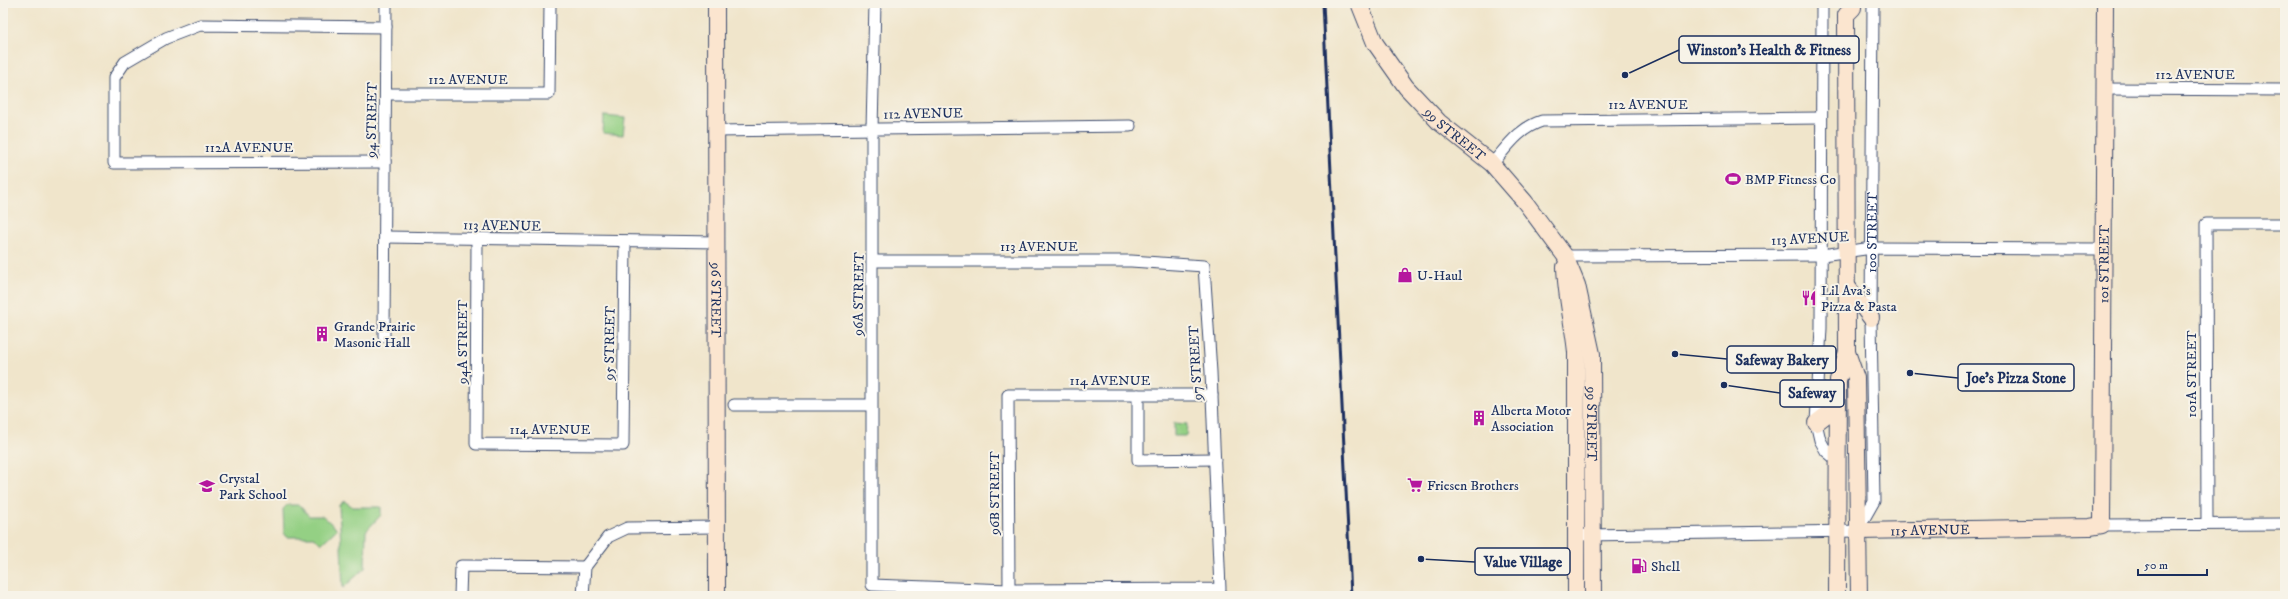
<svg xmlns="http://www.w3.org/2000/svg" width="2288" height="599" font-family="'IM FELL DW Pica',serif">
<rect width="100%" height="100%" fill="#f7f3e8"/>
<filter id="ink" filterUnits="userSpaceOnUse"><feTurbulence type="fractalNoise" baseFrequency=".025" numOctaves="2"/><feDisplacementMap in="SourceGraphic" scale="8" xChannelSelector="R" yChannelSelector="G"/><feConvolveMatrix kernelMatrix="1 2 1 2 8 2 1 2 1" color-interpolation-filters="sRGB"/></filter>
<filter id="wash" filterUnits="userSpaceOnUse"><feTurbulence type="fractalNoise" baseFrequency=".012" numOctaves="4" result="noise"/><feDisplacementMap in="SourceGraphic" scale="16" xChannelSelector="R" yChannelSelector="G"/><feGaussianBlur stdDeviation="0.9" result="paint"/><feColorMatrix in="noise" values="0 0 0 0 0 0 0 0 0 0 0 0 0 0 0 0 0 1.4 0 .05"/><feComposite in="paint" operator="in"/></filter>
<g filter="url(#wash)">
<rect width="100%" height="100%" fill="#f0e5cb"/>
<path fill="#94d084" stroke="#588071" d="M 604,116 L 625,118 L 623,135 L 603,133 Z
M 1174,423 L 1187,424 L 1186,436 L 1174,436 Z
M 344,501 L 353,507 L 381,507 L 381,515 L 366,531 L 365,568 L 343,588 L 339,505 Z
M 287,505 L 299,505 L 309,516 L 323,516 L 337,529 L 321,544 L 314,537 L 287,537 L 284,533 L 283,509 Z"/>
</g>
<g filter="url(#ink)">
<g fill="none" stroke-linecap="round" stroke-linejoin="round">
<defs>
<g id="street">
<path d="M 1822,3 L 1821,328 L 1816,423 L 1820,440 L 1826,451 L 1838,461"/>
<path d="M 2105,89 L 2285,90"/>
<path d="M 387,94 L 549,94 L 550,3"/>
<path d="M 717,131 L 1130,126"/>
<path d="M 385,162 L 114,163 L 114,78 L 125,62 L 166,38 L 200,25 L 386,27"/>
<path d="M 1492,164 C 1507,147 1519,128 1542,121 L 1821,118"/>
<path d="M 386,237 L 717,242"/>
<path d="M 477,240 L 476,444 L 623,445 L 625,241"/>
<path d="M 1565,256 L 1822,255 L 1872,248 L 2104,249"/>
<path d="M 873,261 L 1131,261 L 1204,266 L 1211,372 L 1220,589 L 1009,590 L 872,585 L 872,129 L 875,3"/>
<path d="M 384,336 L 386,3"/>
<path d="M 1138,395 L 1138,460 L 1215,459"/>
<path d="M 734,405 L 871,405"/>
<path d="M 2207,524 L 2206,224 L 2285,224"/>
<path d="M 2102,525 L 2285,524"/>
<path id="s1" d="M 1586,535 L 1857,531 L 1874,501 L 1871,318 L 1873,3"/>
<path d="M 1009,590 L 1008,395 L 1212,395"/>
<path d="M 460,596 L 461,566 L 585,567"/>
<path d="M 583,596 L 585,567 L 608,537 L 627,528 L 717,527"/>
</g>
<g id="secondary">
<path id="s2" d="M 716,3 L 717,596"/>
<path id="s3" d="M 1359,3 L 1375,43 L 1406,87 L 1439,122 L 1492,164 L 1525,202 L 1565,256 L 1577,285 L 1592,354 L 1593,596"/>
<path d="M 1853,3 L 1853,8 L 1846,15 L 1847,352 L 1856,378 L 1859,596"/>
<path d="M 1565,267 C 1566,296 1573,323 1576,352 L 1576,596"/>
<path d="M 1847,286 L 1871,318"/>
<path d="M 1816,423 L 1838,406"/>
<path id="s4" d="M 1857,531 L 2090,527 L 2102,525 L 2105,3"/>
<path d="M 1837,596 L 1838,380 L 1847,352"/>
</g>
</defs>
<use href="#street" stroke="#3b4a6e" stroke-width="13"/>
<use href="#secondary" stroke="#3b4a6e" stroke-width="18"/>
<use href="#street" stroke="#fff" stroke-width="11"/>
<use href="#secondary" stroke="#fbe5cf" stroke-width="16"/>
<path stroke="#1b2f5e" stroke-width="3" d="M 1323,3 L 1351,596"/>
</g>
</g>
<defs>
<symbol id="stadium-bare" viewBox="-9 -9 18 18"><path d="M0-5a6.5 5 0 1 0 0 10a6.5 5 0 1 0 0-10ZM-3.5-1.8h7v3.6h-7Z" fill="#b5179e" stroke="#f7f3e8" stroke-width="2.5" paint-order="stroke"/></symbol>
<symbol id="shop-bare" viewBox="-9 -9 18 18"><path d="M-5-2.5h2.3a2.7 3.5 0 0 1 5.4 0H5L5.5 6h-11ZM-1.5-2.5h3a1.5 2.3 0 0 0-3 0Z" fill="#b5179e" stroke="#f7f3e8" stroke-width="2.5" paint-order="stroke"/></symbol>
<symbol id="restaurant-bare" viewBox="-9 -9 18 18"><path d="M-5-6h1v4h1v-4h1v4h1v-4h1v5L-1.5 .5V6h-2V.5L-5-1ZM5-6V6H3V1.5H1.5Q1.5-4 5-6Z" fill="#b5179e" stroke="#f7f3e8" stroke-width="2.5" paint-order="stroke"/></symbol>
<symbol id="building-bare" viewBox="-9 -9 18 18"><path d="M-4-6H4V6H1V3H-1V6H-4ZM-2.5-4.3h1.7v1.8h-1.7ZM.8-4.3h1.7v1.8H.8ZM-2.5-1h1.7V.8h-1.7ZM.8-1h1.7V.8H.8Z" fill="#b5179e" stroke="#f7f3e8" stroke-width="2.5" paint-order="stroke"/></symbol>
<symbol id="supermarket-bare" viewBox="-9 -9 18 18"><path d="M-6-5.5h2.5l.6 2H6L4.5 2H-2.5L-4.4-4H-6ZM-1.5 3.2a1.3 1.3 0 1 0 .1 0ZM3 3.2a1.3 1.3 0 1 0 .1 0Z" fill="#b5179e" stroke="#f7f3e8" stroke-width="2.5" paint-order="stroke"/></symbol>
<symbol id="school-bare" viewBox="-9 -9 18 18"><path d="M0-5L7-2L0 1L-7-2ZM-4 1L0 2.5L4 1V4Q0 6-4 4Z" fill="#b5179e" stroke="#f7f3e8" stroke-width="2.5" paint-order="stroke"/></symbol>
<symbol id="fuel-bare" viewBox="-9 -9 18 18"><path d="M-5.5-6h7V0h2V4h1.3V-2.5L3-4.5l.8-.8L6-3V5H2.5V1h-1V6h-7ZM-4.2-4.7v3.2H.2V-4.7Z" fill="#b5179e" stroke="#f7f3e8" stroke-width="2.5" paint-order="stroke"/></symbol>
</defs>
<g fill-rule="evenodd">
<use href="#stadium-bare" x="1722" y="168" width="22" height="22"/>
<use href="#shop-bare" x="1394" y="264" width="22" height="22"/>
<use href="#restaurant-bare" x="1798" y="287" width="22" height="22"/>
<use href="#building-bare" x="311" y="323" width="22" height="22"/>
<use href="#building-bare" x="1468" y="407" width="22" height="22"/>
<use href="#supermarket-bare" x="1404" y="474" width="22" height="22"/>
<use href="#school-bare" x="196" y="475" width="22" height="22"/>
<use href="#fuel-bare" x="1628" y="555" width="22" height="22"/>
</g>
<g text-anchor="middle" stroke-width="4" stroke-linejoin="round" paint-order="stroke">
<g font-size="14" fill="#1b2f5e" stroke="#f7f3e8">
<text x="2195" y="79">112 AVENUE</text>
<text x="468" y="84">112 AVENUE</text>
<text x="1648" y="109">112 AVENUE</text>
<text transform="translate(923 113) rotate(-1)" y="5">112 AVENUE</text>
<text transform="translate(371 120) rotate(-89)" y="5">94 STREET</text>
<text dy="5" stroke="none"><textPath href="#s3" startOffset="165">99 STREET</textPath></text>
<text x="249" y="152">112A AVENUE</text>
<text transform="translate(502 225) rotate(1)" y="5">113 AVENUE</text>
<text dy="5" stroke="none"><textPath href="#s1" startOffset="574">100 STREET</textPath></text>
<text transform="translate(1810 238) rotate(-3)" y="5">113 AVENUE</text>
<text x="1039" y="251">113 AVENUE</text>
<text dy="5" stroke="none"><textPath href="#s4" startOffset="506">101 STREET</textPath></text>
<text transform="translate(858 294) rotate(-89)" y="5">96A STREET</text>
<text dy="5" stroke="none"><textPath href="#s2" startOffset="297">96 STREET</textPath></text>
<text transform="translate(462 342) rotate(-90)" y="5">94A STREET</text>
<text transform="translate(609 343) rotate(-89)" y="5">95 STREET</text>
<text transform="translate(1195 363) rotate(-93)" y="5">97 STREET</text>
<text transform="translate(2191 374) rotate(-90)" y="5">101A STREET</text>
<text x="1110" y="385">114 AVENUE</text>
<text dy="5" stroke="none"><textPath href="#s3" startOffset="502">99 STREET</textPath></text>
<text x="550" y="434">114 AVENUE</text>
<text transform="translate(994 493) rotate(-90)" y="5">96B STREET</text>
<text dy="5" stroke="none"><textPath href="#s4" startOffset="73">115 AVENUE</textPath></text>
</g>
<g font-size="14" fill="#1b2f5e" stroke="#f7f3e8" text-anchor="start">
<text x="1745" y="184">BMP Fitness Co</text>
<text x="1417" y="280">U-Haul</text>
<text x="1821" y="295">Lil Ava's<tspan x="1821" dy="16">Pizza &amp; Pasta</tspan></text>
<text x="334" y="331">Grande Prairie<tspan x="334" dy="16">Masonic Hall</tspan></text>
<text x="1491" y="415">Alberta Motor<tspan x="1491" dy="16">Association</tspan></text>
<text x="219" y="483">Crystal<tspan x="219" dy="16">Park School</tspan></text>
<text x="1427" y="490">Friesen Brothers</text>
<text x="1651" y="571">Shell</text>
</g>
</g>
<path fill="none" stroke="#1b2f5e" stroke-width="1.5" d="M1625 75L1679 50M1675 354L1727 359M1910 373L1958 378M1724 385L1780 393M1421 559L1475 562"/>
<g fill="#1b2f5e" stroke="#f7f3e8" stroke-width="1.5">
<circle cx="1625" cy="75" r="4"/>
<circle cx="1675" cy="354" r="4"/>
<circle cx="1910" cy="373" r="4"/>
<circle cx="1724" cy="385" r="4"/>
<circle cx="1421" cy="559" r="4"/>
</g>
<g fill="#f7f3e8" stroke="#1b2f5e" stroke-width="1.5">
<rect x="1679" y="36" width="180" height="27" rx="4"/>
<rect x="1727" y="346" width="109" height="27" rx="4"/>
<rect x="1958" y="364" width="116" height="27" rx="4"/>
<rect x="1780" y="380" width="64" height="27" rx="4"/>
<rect x="1475" y="548" width="95" height="27" rx="4"/>
</g>
<g font-size="15" text-anchor="middle" font-weight="bold" fill="#1b2f5e">
<text x="1769" y="55">Winston's Health &amp; Fitness</text>
<text x="1782" y="365">Safeway Bakery</text>
<text x="2016" y="383">Joe's Pizza Stone</text>
<text x="1812" y="398">Safeway</text>
<text x="1523" y="567">Value Village</text>
</g>
<rect width="2288" height="599" fill="none" stroke="#f7f3e8" stroke-width="16"/>
<path d="M2138 569v6h69v-6" fill="none" stroke="#1b2f5e" stroke-width="2"/>
<text x="2144" y="569" font-size="12" fill="#1b2f5e" stroke="#f7f3e8" stroke-width="3" paint-order="stroke">50 m</text>
</svg>
